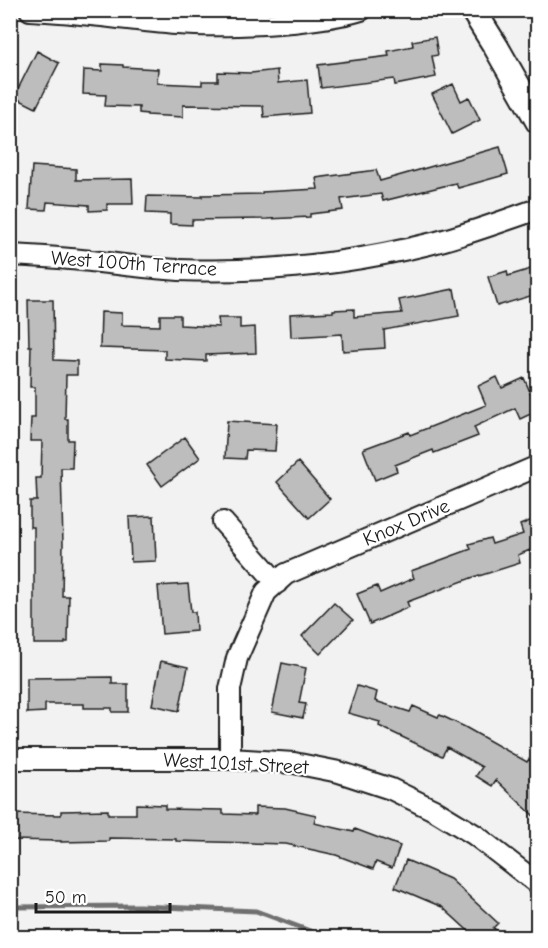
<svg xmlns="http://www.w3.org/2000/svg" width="548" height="948" font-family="'Comic Neue',sans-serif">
<rect width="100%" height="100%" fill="#f2f2f2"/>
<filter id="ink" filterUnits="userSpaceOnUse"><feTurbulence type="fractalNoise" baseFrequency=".0167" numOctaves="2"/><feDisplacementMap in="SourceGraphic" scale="12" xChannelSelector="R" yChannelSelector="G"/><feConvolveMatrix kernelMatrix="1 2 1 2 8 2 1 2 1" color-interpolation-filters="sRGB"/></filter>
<g filter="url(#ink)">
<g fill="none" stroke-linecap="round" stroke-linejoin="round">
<path stroke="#707070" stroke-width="5" d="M 10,907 L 139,906 L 256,911 L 329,938"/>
</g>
<path fill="#bdbdbd" stroke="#1c1c1c" stroke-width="1.5" d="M 435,37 L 438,55 L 432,56 L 436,77 L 395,85 L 394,79 L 321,88 L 318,65 L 389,56 L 388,51 L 413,46 L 412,41 Z
M 37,51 L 59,63 L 36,108 L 14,97 Z
M 102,64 L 123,65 L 123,67 L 158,69 L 157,83 L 202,85 L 202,81 L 218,81 L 218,72 L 251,73 L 277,70 L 278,83 L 307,80 L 310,113 L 264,117 L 263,106 L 183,105 L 183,117 L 147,115 L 147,114 L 139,113 L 139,107 L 105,106 L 106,95 L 83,94 L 84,70 L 102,71 Z
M 453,84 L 461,101 L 469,97 L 480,120 L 452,134 L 432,94 Z
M 500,147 L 508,174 L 458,188 L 456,183 L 383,201 L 381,194 L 341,199 L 343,210 L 310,214 L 310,217 L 267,219 L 192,220 L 192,225 L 170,224 L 170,214 L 146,213 L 147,196 L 202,197 L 202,195 L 262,194 L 262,192 L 318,189 L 316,178 L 376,170 L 380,181 Z
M 32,166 L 76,169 L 76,180 L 132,179 L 133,204 L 107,204 L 107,210 L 89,211 L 89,205 L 47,202 L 46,210 L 29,209 Z
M 537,267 L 537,294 L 497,306 L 488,277 L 507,271 L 508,276 Z
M 454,289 L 459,316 L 384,330 L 385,348 L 343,351 L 342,334 L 291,337 L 290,314 L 333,312 L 333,310 L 354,309 L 354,317 L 402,313 L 399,300 Z
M 28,300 L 53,300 L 54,360 L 77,361 L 77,375 L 66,375 L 65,419 L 68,419 L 68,440 L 73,440 L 72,468 L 61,468 L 63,544 L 62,596 L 69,596 L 68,642 L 65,642 L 65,644 L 34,644 L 34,527 L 30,527 L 30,501 L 37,501 L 36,478 L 41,478 L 42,441 L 30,441 L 31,418 L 35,418 L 35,387 L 30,387 L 31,346 L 29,346 Z
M 101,312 L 122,313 L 122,325 L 160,326 L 160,315 L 180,315 L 180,325 L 219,327 L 218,318 L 240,318 L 240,328 L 255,327 L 256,353 L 206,355 L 206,361 L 165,359 L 165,350 L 100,348 Z
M 497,377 L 502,388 L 524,378 L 537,408 L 537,411 L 520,419 L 515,408 L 474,427 L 478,436 L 434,453 L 433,450 L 395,465 L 397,471 L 375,480 L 363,449 L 409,432 L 410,435 L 486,405 L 478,386 Z
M 227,421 L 277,424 L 275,451 L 246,450 L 245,459 L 225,458 Z
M 185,437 L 200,458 L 162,486 L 147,465 Z
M 298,462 L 330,499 L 309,518 L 277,482 Z
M 154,516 L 156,561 L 131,562 L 129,517 Z
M 537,518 L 537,568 L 530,550 L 518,555 L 520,563 L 479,576 L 479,575 L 407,602 L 409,607 L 370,624 L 357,594 L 377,586 L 380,593 L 414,578 L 411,571 L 471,549 L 469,544 L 490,538 L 492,544 L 523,534 L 520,525 Z
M 188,584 L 191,612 L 195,612 L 196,631 L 162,634 L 158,586 Z
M 334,603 L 353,620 L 320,654 L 302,636 Z
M 161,661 L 188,667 L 179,711 L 152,705 Z
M 282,663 L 306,668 L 299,703 L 306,704 L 303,718 L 272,712 Z
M 112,677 L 112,684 L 128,684 L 128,712 L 112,712 L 112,708 L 84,708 L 84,704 L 45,704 L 45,712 L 27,713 L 27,678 Z
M 357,686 L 377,692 L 375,701 L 410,712 L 413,706 L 438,717 L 440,715 L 465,727 L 527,762 L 529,759 L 537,767 L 537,819 L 496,780 L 492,786 L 476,776 L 482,767 L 447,747 L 442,756 L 379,726 L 380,722 L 348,713 Z
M 136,804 L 165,805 L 165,809 L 223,810 L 223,814 L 255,815 L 255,807 L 285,808 L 316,815 L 314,823 L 354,832 L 355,829 L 400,846 L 392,868 L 376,862 L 373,869 L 336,855 L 286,844 L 176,841 L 176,839 L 109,838 L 109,841 L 61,842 L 61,841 L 10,840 L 10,814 L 61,815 L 61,811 L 108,810 L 108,814 L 136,814 Z
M 406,860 L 450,879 L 498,923 L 493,928 L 510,938 L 476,938 L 442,907 L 395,887 Z"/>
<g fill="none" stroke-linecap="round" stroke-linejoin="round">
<defs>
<path id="minor" d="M 30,10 C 80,12 128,20 177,24 C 216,27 254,25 292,22 C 315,19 339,17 361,10
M 10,255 C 30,256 50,257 70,259 C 106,262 142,268 179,270 C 262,273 348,264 429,244 C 466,235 502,221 538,209
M 223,522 L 277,583
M 10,759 L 230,759 L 294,763 L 339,772 L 391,789 L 434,810 L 475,835 L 538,884
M 230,759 L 230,689 L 237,658 L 266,592 L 286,574 L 538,466"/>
<path id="tertiary" d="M 473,10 L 496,47 L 538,121"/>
</defs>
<use href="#minor" stroke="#1c1c1c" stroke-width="24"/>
<use href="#tertiary" stroke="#1c1c1c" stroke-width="28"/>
<use href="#minor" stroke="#fff" stroke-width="20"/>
<use href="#tertiary" stroke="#fff" stroke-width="24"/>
</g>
</g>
<g text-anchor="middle" stroke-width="4.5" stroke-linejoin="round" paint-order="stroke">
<g font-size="20" fill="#1c1c1c" stroke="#fff">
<text transform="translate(134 263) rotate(4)" y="7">West 100th Terrace</text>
<text transform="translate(406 522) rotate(-23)" y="7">Knox Drive</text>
<text transform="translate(236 763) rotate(3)" y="7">West 101st Street</text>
</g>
</g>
<rect width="548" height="948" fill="none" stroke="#fff" stroke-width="36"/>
<rect x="18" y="18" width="512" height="912" fill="none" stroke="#1c1c1c" stroke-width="2" filter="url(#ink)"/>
<path d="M36 903v9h134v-9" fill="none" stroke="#1c1c1c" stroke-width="3"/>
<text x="45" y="903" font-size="18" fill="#1c1c1c" stroke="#ffffff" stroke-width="4.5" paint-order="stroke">50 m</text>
</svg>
